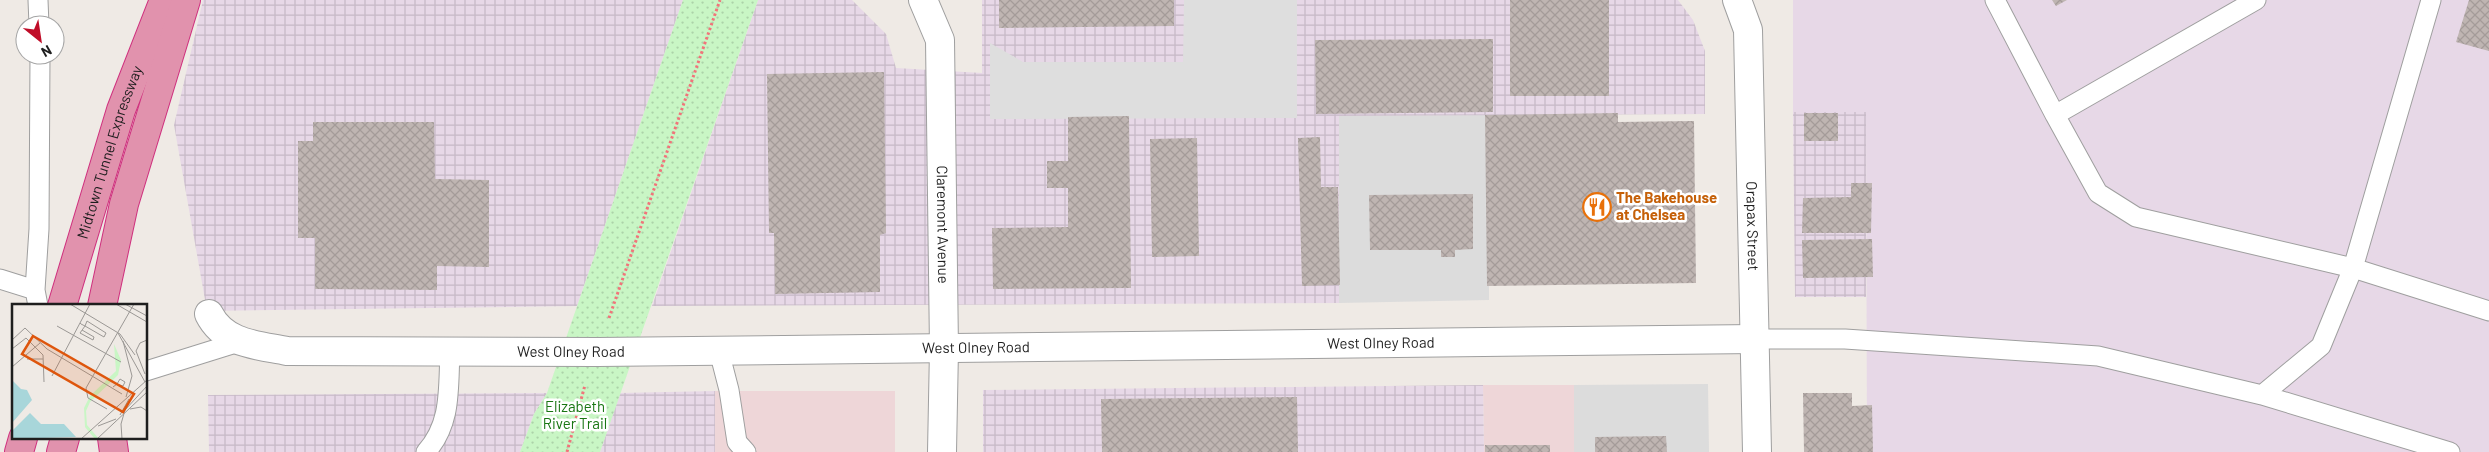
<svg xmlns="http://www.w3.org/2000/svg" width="2489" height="452" font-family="Barlow,sans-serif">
<defs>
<pattern id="industrial-grid" width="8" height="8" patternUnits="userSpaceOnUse" patternTransform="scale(1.25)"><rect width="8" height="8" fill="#e7d8e7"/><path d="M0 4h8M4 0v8" fill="none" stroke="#c6b9c6"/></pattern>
<pattern id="park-dots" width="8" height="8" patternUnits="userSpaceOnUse" patternTransform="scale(1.25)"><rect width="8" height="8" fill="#c9f6c5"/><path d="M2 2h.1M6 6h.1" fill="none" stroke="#acd2a9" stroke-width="1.8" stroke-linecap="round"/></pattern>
<pattern id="building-cross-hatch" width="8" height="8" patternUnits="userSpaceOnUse" patternTransform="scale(1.25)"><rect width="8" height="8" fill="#bfb5b2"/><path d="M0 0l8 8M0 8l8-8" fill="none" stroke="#a49b99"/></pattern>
</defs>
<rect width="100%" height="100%" fill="#efeae5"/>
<path fill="#dcdcdc" d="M 1489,115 L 1489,300 L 1339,303 L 1339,116 Z
M 1708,384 L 1709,452 L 1574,452 L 1574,385 Z"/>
<path fill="#eed6d8" d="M 1483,385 L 1574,385 L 1574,452 L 1484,452 Z
M 715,391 L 895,391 L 895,452 L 715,452 Z"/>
<path fill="url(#industrial-grid)" d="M 203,0 L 683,0 L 577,306 L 207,311 L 174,125 Z
M 758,0 L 852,0 L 886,34 L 896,68 L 982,73 L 982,0 L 1678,0 L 1693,20 L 1705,51 L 1705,114 L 1339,116 L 1339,303 L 652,306 Z
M 1793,112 L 1866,112 L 1866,297 L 1795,297 Z
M 1483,385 L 1484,452 L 983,452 L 983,390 Z
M 715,391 L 715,452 L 600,452 L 620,393 Z
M 547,393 L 534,414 L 520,452 L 209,452 L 208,395 Z"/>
<path fill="#e7d8e7" d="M 1793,0 L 2489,0 L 2489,452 L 1867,452 L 1866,112 L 1793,112 Z"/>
<path fill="url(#park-dots)" d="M 683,0 L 758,0 L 600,452 L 520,452 L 534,414 L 547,393 Z"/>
<path fill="#dedede" d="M 1184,0 L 1297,0 L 1297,118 L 990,119 L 990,43 L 1023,62 L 1183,62 Z"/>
<path fill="url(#building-cross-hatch)" d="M 999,0 L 1174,0 L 1174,26 L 999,28 Z
M 1510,0 L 1609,0 L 1609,96 L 1510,96 Z
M 2052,0 L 2067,0 L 2056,6 Z
M 2469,0 L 2489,0 L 2489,51 L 2456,42 Z
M 1493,39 L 1493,112 L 1316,114 L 1315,40 Z
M 884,72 L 886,233 L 880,235 L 880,292 L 775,294 L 774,233 L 769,233 L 767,74 Z
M 1618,113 L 1618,122 L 1694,121 L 1696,283 L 1487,286 L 1485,115 Z
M 1804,113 L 1838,113 L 1838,141 L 1804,141 Z
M 1129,116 L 1131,288 L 993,289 L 992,228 L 1068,227 L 1068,188 L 1047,188 L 1047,161 L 1068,161 L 1068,117 Z
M 313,122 L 434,122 L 435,179 L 489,180 L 489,267 L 437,266 L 437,290 L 315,289 L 315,238 L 298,238 L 298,141 L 313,141 Z
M 1320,137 L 1321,187 L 1338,187 L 1340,285 L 1302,286 L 1298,138 Z
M 1197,138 L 1199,256 L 1152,257 L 1150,139 Z
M 1851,183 L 1872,183 L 1871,233 L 1802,233 L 1803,198 L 1851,197 Z
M 1473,194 L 1473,249 L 1455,250 L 1455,257 L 1441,257 L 1441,250 L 1370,250 L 1369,195 Z
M 1872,239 L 1873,277 L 1803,278 L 1802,240 Z
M 1803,393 L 1852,393 L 1852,406 L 1872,405 L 1873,452 L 1804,452 Z
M 1297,397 L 1298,452 L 1102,452 L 1101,399 Z
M 1666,436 L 1667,452 L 1595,452 L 1595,437 Z
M 1485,445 L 1550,445 L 1550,452 L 1485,452 Z"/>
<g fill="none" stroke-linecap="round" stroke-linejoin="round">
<defs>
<path id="service" d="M 38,0 L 39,25
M 1995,0 L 2055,115 L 2098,193 L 2136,217 L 2353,268 L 2489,311
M 2055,115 L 2256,0
M 0,279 L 35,290
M 38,306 L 35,290 L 39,229 L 40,55
M 1756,339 L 1845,339 L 2098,356 L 2262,395 L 2450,452
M 719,351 L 729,390 L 737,442 L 746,452
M 146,371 L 239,342
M 2262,395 L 2321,346 L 2353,268 L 2431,0
M 426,452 C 452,423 448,388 450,352"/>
<g id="minor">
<path id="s1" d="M 923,0 L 940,40 L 944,349 L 942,452"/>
<path id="s2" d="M 1737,0 L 1748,30 L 1757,452"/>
<path id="s3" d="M 209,314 C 224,344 257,345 287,351 L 598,352 L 1756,339"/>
</g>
<g id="motorway">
<path id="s4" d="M 62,306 L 121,110 L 164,0"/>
<path d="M 102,306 L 124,204 L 186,0"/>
<path d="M 112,438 L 114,452"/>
<path d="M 19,452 L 23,438"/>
<path d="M 61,452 L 65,438"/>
</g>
</defs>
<use href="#service" stroke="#9f9f9f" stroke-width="21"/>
<use href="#minor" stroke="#9f9f9f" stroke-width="30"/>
<use href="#motorway" stroke="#cf307e" stroke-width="30"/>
<path stroke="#f1747a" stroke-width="3" stroke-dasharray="2.5 2.5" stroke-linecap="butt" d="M 609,318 L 720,0
M 567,452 L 585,385"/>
<use href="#service" stroke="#fff" stroke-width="19"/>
<use href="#minor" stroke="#fff" stroke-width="28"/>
<use href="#motorway" stroke="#e192ad" stroke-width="28"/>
</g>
<defs>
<symbol id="restaurant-ring" viewBox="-11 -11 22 22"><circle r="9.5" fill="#fff" stroke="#e8710a" stroke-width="1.5"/><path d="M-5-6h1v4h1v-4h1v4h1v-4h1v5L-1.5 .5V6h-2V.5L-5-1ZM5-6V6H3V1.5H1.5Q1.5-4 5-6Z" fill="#e8710a"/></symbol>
</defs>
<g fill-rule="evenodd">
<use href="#restaurant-ring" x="1581" y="191" width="32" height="32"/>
</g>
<g text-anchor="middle" stroke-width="5" stroke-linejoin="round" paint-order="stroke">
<g font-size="15" fill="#1e1e1e" stroke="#fff">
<text dy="5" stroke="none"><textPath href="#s4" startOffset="161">Midtown Tunnel Expressway</textPath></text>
<text dy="5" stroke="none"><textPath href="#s1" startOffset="228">Claremont Avenue</textPath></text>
<text dy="5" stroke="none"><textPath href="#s2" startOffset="228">Orapax Street</textPath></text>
<text dy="5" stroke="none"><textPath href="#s3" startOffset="1184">West Olney Road</textPath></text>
<text dy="5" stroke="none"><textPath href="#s3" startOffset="779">West Olney Road</textPath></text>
<text dy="5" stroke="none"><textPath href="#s3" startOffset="374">West Olney Road</textPath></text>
</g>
<g font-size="15" font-weight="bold" fill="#c56008" stroke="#fff" text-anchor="start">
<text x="1616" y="203">The Bakehouse<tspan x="1616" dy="17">at Chelsea</tspan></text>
</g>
<g font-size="15" fill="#197613" stroke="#fff">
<text x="575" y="412">Elizabeth<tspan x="575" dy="17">River Trail</tspan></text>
</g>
</g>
<g transform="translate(12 304)">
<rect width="135" height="135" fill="#efeae5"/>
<path d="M 102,40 L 109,56 L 106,71 L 78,98 L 74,107 L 75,121 L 87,135 L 83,135 L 73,123 L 72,104 L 78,92 L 104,67 Z" fill="#c9f6c5"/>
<path d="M 0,76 L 9,85 L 15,86 L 20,96 L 0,119 ZM 18,109 L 29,120 L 52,120 L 64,133 L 0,135 L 0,127 Z" fill="#a8d6da"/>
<path fill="none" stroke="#9b9895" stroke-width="1" d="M 58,0 L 108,30 L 123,51M 104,0 L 135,18M 113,0 L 135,12M 68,19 L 69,20 L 73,22 L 92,33 L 94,29 L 75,17 L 73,22 L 68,29 L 81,36 L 82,33 L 70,26M 45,22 L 109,58M 106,29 L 133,78M 0,36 L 13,24 L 35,45 L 110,90M 111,37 L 120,72 L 114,93M 0,45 L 14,34 L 31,51 L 32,78M 15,55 L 31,55M 0,63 L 28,39M 133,70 L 124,47 L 128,39 L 135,36M 40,72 L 78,0M 101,83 L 105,80 L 111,82 L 113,78 L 108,75 L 105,80M 95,105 L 76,94 L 74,84 L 122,0M 118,105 L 129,103 L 135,107M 108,111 L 117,95M 86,122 L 104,115M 69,135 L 135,76M 85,135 L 135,88M 110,135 L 109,120 L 113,106 L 135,82"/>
<path fill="#de560d" fill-opacity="0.15" stroke="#de560d" stroke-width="2.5" d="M 21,32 L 122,90 L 111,108 L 10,50 Z"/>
<rect width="135" height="135" fill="none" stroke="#1e1e1e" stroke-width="2.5"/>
</g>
<g transform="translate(40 40) rotate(150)"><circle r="24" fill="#ffffff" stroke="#a5a5a5"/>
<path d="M0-4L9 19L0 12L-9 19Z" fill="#c00d28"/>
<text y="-8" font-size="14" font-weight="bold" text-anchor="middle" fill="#1e1e1e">N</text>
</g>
</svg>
